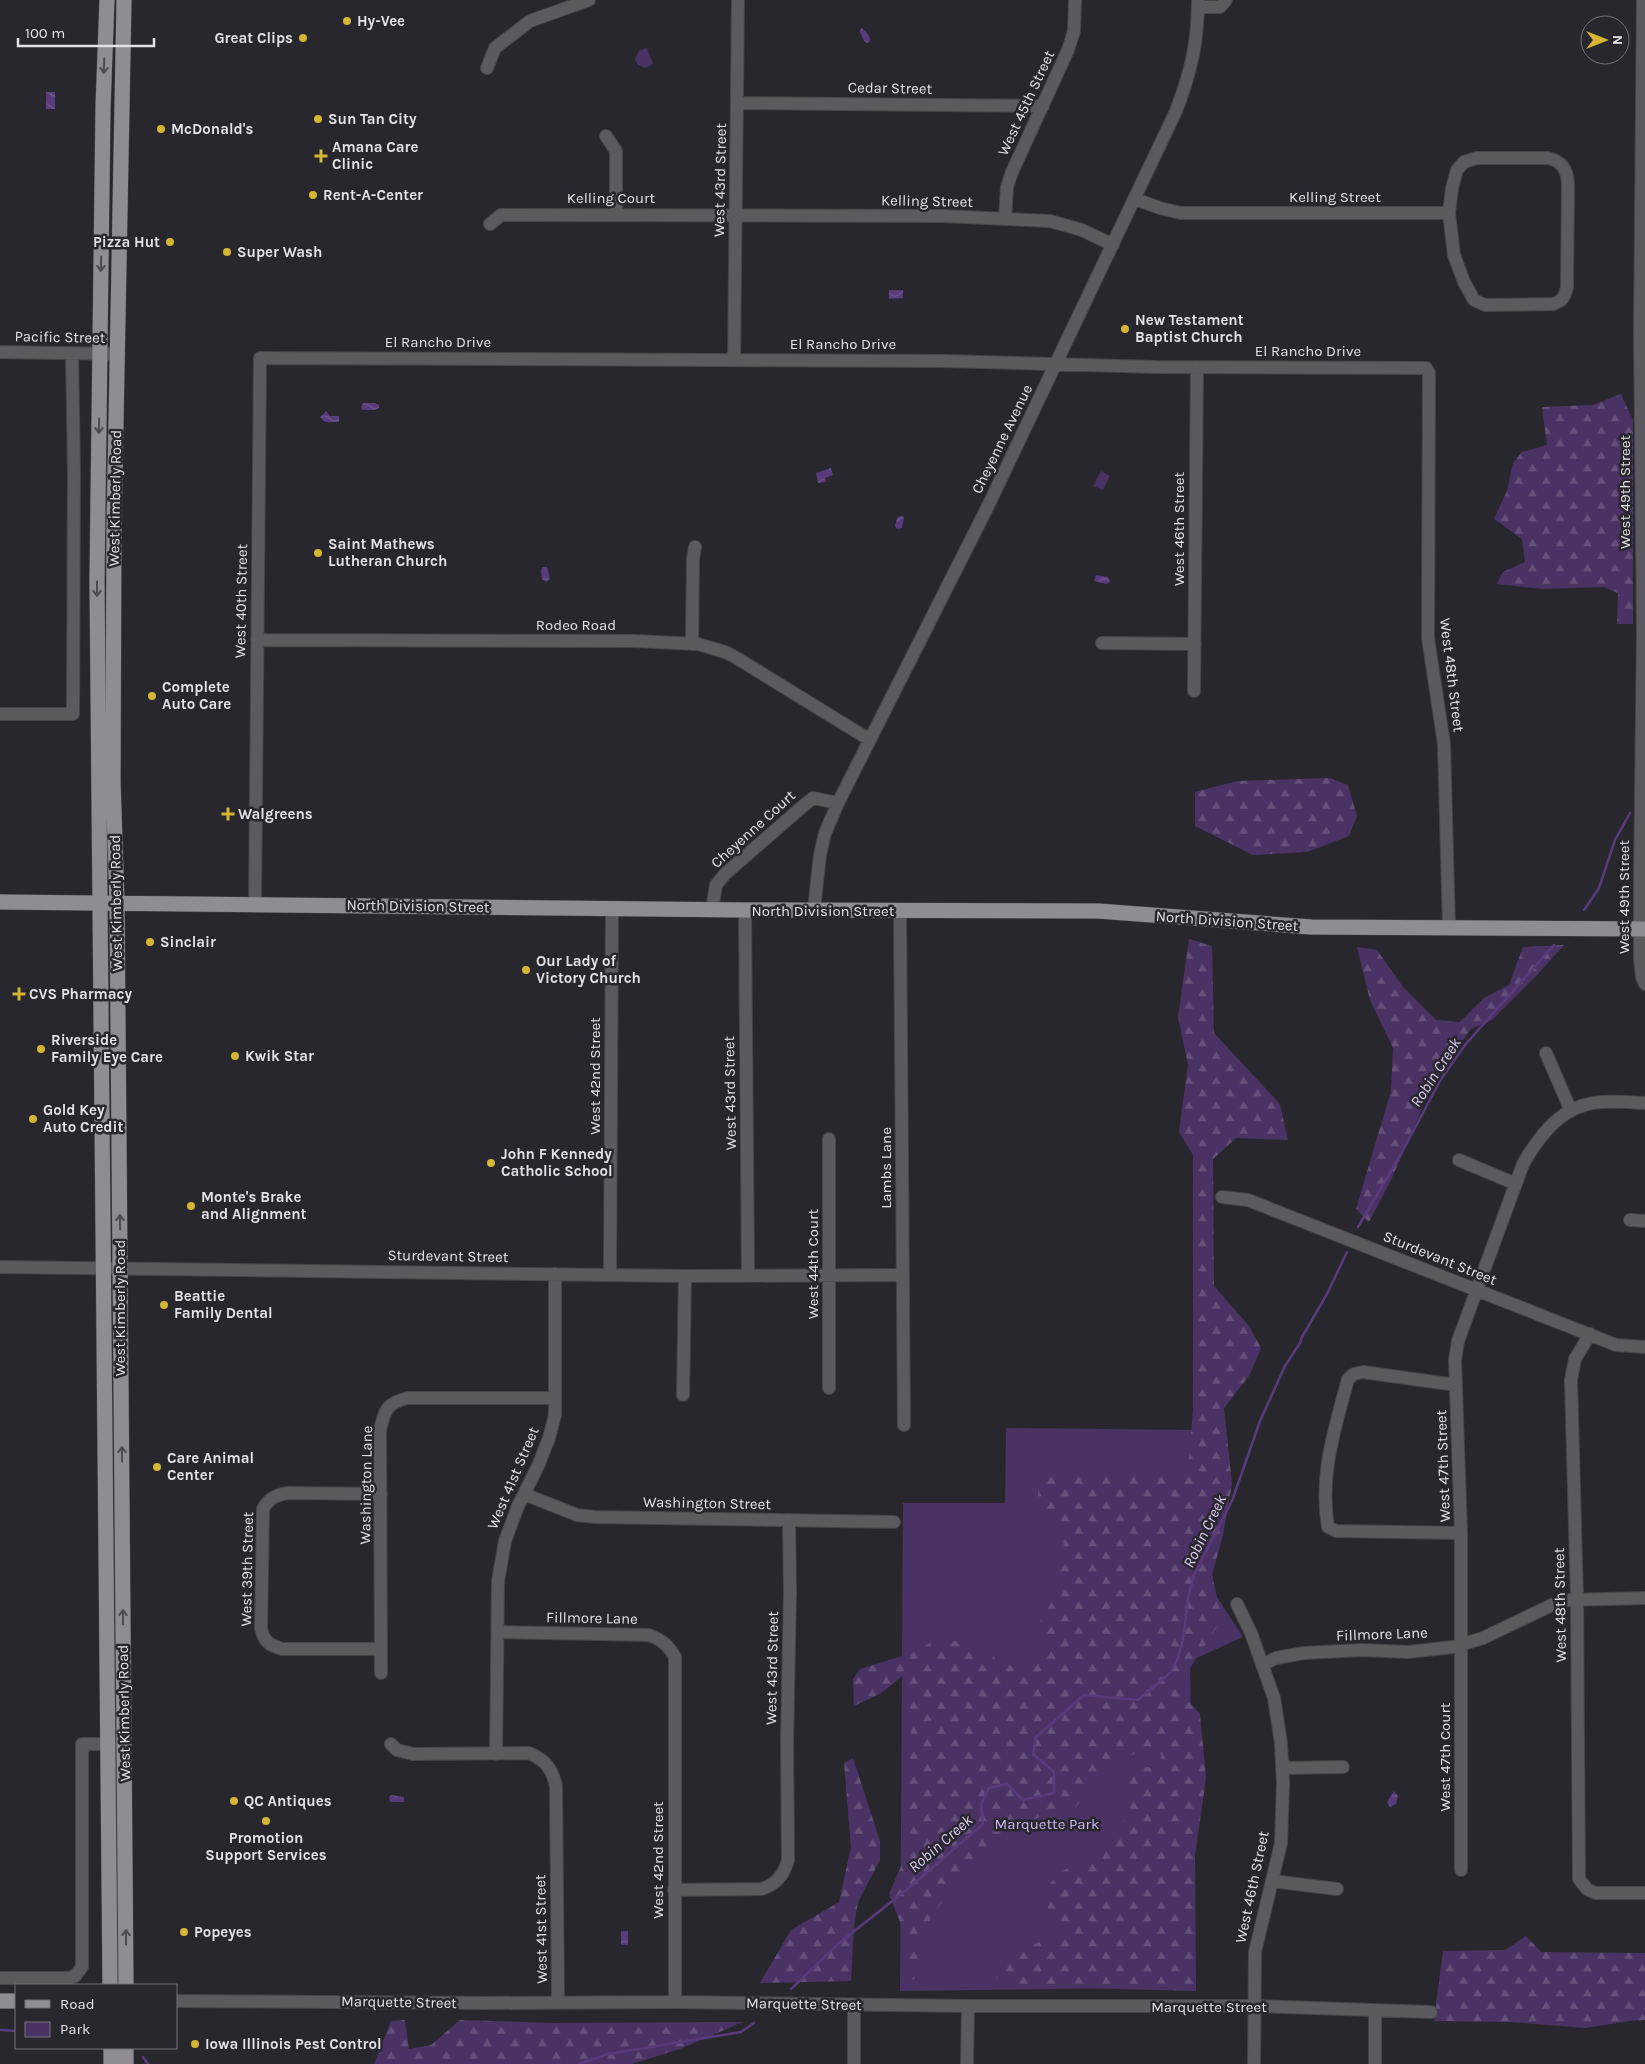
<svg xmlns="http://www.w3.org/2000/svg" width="1645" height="2064" font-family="Karla,sans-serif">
<defs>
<pattern id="forest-firs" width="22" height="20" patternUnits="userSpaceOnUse" patternTransform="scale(1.25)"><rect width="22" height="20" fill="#4a3364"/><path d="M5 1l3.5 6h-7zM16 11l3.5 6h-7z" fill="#64507a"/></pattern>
<pattern id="water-waves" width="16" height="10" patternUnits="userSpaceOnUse" patternTransform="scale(1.25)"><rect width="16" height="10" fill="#593a7c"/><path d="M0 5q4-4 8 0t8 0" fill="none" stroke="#71568f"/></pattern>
</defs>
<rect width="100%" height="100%" fill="#29272e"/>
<path fill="#4a3364" d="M 647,48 L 653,64 L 646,68 L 638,65 L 635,59 L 639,51 Z
M 1101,471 L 1110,476 L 1103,490 L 1093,486 Z
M 1006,1428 L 1197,1430 L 1196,1565 L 1243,1637 L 1190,1661 L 1195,1987 L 900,1991 L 903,1503 L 1005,1503 Z"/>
<path fill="url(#forest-firs)" d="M 1621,394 L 1633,420 L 1633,624 L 1617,624 L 1618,593 L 1603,587 L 1543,589 L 1497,584 L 1503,572 L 1525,562 L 1522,539 L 1494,519 L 1507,491 L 1513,463 L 1522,452 L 1547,445 L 1542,407 L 1593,405 Z
M 1330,778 L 1348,785 L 1357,816 L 1349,836 L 1307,852 L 1253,855 L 1195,826 L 1195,792 L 1237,781 Z
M 1189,939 L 1212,946 L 1214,1033 L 1280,1104 L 1288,1140 L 1236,1138 L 1213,1159 L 1214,1286 L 1249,1326 L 1261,1348 L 1249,1376 L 1224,1408 L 1232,1484 L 1223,1535 L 1212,1575 L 1222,1619 L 1177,1688 L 1200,1714 L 1206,1778 L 1195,1856 L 1196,1991 L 1047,1987 L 1019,1984 L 996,1978 L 999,1962 L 1057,1933 L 1058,1921 L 1048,1908 L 1045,1889 L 1061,1872 L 1096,1853 L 1125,1819 L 1124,1775 L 1138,1767 L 1158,1767 L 1162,1755 L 1153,1750 L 1140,1751 L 1093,1775 L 1083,1799 L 1076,1807 L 1045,1813 L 1003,1840 L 947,1894 L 927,1924 L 918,1977 L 905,1983 L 907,1940 L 889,1894 L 908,1850 L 911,1719 L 906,1673 L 880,1694 L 854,1706 L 853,1679 L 860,1669 L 912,1653 L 935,1640 L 970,1642 L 989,1651 L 999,1663 L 1015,1666 L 1037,1663 L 1049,1649 L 1038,1625 L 1057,1593 L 1064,1543 L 1037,1507 L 1039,1485 L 1047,1477 L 1086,1474 L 1171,1477 L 1188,1472 L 1193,1409 L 1193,1155 L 1179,1132 L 1188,1065 L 1178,1017 Z
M 1564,945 L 1538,974 L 1492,1020 L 1471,1029 L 1433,1083 L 1391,1180 L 1369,1222 L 1356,1209 L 1391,1091 L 1393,1048 L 1370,1000 L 1357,947 L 1377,950 L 1403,987 L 1436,1020 L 1460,1022 L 1484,998 L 1509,985 L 1523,947 Z
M 853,1758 L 880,1841 L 880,1860 L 858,1902 L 854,1926 L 851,1981 L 760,1983 L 791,1930 L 839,1902 L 851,1847 L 844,1763 Z
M 1526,1936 L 1541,1952 L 1645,1953 L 1645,2020 L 1629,2021 L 1586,2028 L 1511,2022 L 1434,2021 L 1443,1951 L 1505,1950 Z
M 405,2020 L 409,2049 L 431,2045 L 460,2020 L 553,2023 L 743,2022 L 680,2049 L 632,2064 L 374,2064 L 391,2021 Z"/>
<path fill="url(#water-waves)" d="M 861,28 C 865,30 871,36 870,41 L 867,43 L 864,41 L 860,32 Z
M 46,92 L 55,92 L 55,109 L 46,109 Z
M 903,290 L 903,298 L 889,299 L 889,290 Z
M 363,403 L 375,403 L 379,405 L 379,408 L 375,410 L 363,410 L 361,408 Z
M 326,411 L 330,416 L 339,416 L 339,422 L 325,422 L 320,417 Z
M 831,468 L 833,475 L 825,478 L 826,482 L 818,483 L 816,473 Z
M 900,516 L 904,517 L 902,528 L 897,529 L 895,526 L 897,518 Z
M 543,567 L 547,567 L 550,579 L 546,582 L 542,579 L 541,570 Z
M 1096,575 L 1108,577 L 1110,582 L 1107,584 L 1094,581 Z
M 1394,1791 L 1398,1796 L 1396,1804 L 1390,1807 L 1387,1802 Z
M 391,1795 L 404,1797 L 404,1802 L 390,1802 L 389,1797 Z
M 621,1931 L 628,1931 L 628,1945 L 621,1945 Z"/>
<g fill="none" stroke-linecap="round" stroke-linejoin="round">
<path stroke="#593a7c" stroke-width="2.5" d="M 1584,910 L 1599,888 L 1615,840 L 1630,813
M 1358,1227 L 1401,1154 L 1441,1079 L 1465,1045 L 1554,945
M 791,1989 L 838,1944 L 905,1891 L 983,1824 L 981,1804 L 989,1788 L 1007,1784 L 1023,1800 L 1054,1793 L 1054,1772 L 1033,1754 L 1036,1737 L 1084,1695 L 1138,1700 L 1170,1673 L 1178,1658 L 1183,1640 L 1188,1598 L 1194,1575 L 1232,1501 L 1260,1421 L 1285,1366 L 1300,1343 L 1302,1337 L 1327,1294 L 1347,1252
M 0,2030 L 16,2031
M 143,2057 L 148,2064
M 579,2064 L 608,2054 L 741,2032 L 754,2023"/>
<defs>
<path id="minor" d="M 1643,0 L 1640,333 L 1643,633 L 1640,881 L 1640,959 L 1642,977 L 1645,984
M 1198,7 L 1220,7 L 1226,0
M 487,68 L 495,48 L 530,21 L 589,0
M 737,103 L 1043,106
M 606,136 L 616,151 L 616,215
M 1477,158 L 1548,158 C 1562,161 1567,169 1568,184 L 1567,287 C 1565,296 1563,301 1553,304 L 1485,305 L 1474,300 L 1464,282 L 1454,255 L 1449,213 L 1452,188 L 1457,170 L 1464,162 Z
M 1135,199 L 1160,208 L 1181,213 L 1449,213
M 1005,219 L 1007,187 L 1012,172 L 1068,50 L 1074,31 L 1075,0
M 490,224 L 501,215 L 943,216 L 1050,221 L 1082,230 L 1113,245
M 0,352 L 118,354
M 734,360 L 738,0
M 257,640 L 634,641 L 698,644 L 725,652 L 735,657 L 870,740
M 1102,643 L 1195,644
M 692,644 L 693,559 L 695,547
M 1194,691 L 1197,367
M 0,714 L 73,714 L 74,473 L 72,354
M 255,905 L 260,358 L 945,361 L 1156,367 L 1426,368 L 1429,373 L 1428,638 L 1444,744 L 1449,928
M 814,909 L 820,855 L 825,833 L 838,803 L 988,506 L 1176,111 C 1191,72 1198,42 1198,0
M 712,910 L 716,885 L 725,874 L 803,806 L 813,798 L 838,803
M 745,910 L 748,1276
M 900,911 L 904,1425
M 1546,1053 L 1571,1111
M 829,1139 L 829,1388
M 1459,1160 L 1516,1184
M 1222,1197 L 1248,1200 L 1616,1345 L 1645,1347
M 1630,1220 L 1645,1221
M 0,1267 L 685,1276 L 896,1275
M 610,1275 L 612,908
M 1590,1334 L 1575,1359 L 1571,1380 L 1577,1599 L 1579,1879 L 1587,1889 L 1595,1893 L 1645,1893
M 1456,1385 L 1363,1372 L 1354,1374 L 1348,1379 C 1335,1428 1319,1476 1328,1527 L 1336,1531 L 1461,1533
M 683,1395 L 685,1276
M 381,1494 L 288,1493 C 276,1495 269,1498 263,1509 L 261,1628 C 264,1642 269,1645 282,1649 L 381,1649
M 524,1494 L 577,1515 L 595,1517 L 894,1522
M 1237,1604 L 1251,1633 L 1274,1698 L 1281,1743 L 1283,1783 L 1281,1843 L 1255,1952 L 1254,2064
M 498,1632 L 649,1635 C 662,1640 668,1645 675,1657 L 675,2002
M 1262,1665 L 1276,1658 L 1304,1653 L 1362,1650 L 1408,1652 L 1453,1647 L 1483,1638 L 1554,1604 L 1567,1600 L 1645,1598
M 381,1673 L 380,1430 C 385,1410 386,1403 408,1398 L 555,1398
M 391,1744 L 397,1750 L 413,1754 L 529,1753 C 545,1760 552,1768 556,1786 L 558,2003
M 496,1754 L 498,1581 L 505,1541 L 518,1506 L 538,1466 L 549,1438 L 555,1415 L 555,1274
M 1282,1768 L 1343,1767
M 1461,1870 L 1461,1533 L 1455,1360 L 1458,1341 L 1523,1164 C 1541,1133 1563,1104 1602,1102 C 1616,1101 1631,1102 1645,1103
M 1272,1881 L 1337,1889
M 674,1890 L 761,1889 C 776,1885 784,1875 788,1860 L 787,1741 L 790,1593 L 789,1520
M 0,1978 L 69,1978 L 75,1976 L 82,1967 L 82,1744 L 107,1744
M 176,2001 L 485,2003 L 675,2002 L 968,2006 L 1254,2006 L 1431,2012
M 854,2064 L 854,2005
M 967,2064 L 968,2006
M 1375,2064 L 1375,2011"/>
<path id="major" d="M 107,0 L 103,107 L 97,581 L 110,1985
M 124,0 L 114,528 L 113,781 L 117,902 L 126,1985
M 0,902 L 745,910 L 1098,911 L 1311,927 L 1645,929
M 0,2001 L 16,2001
M 111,2048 L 111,2064
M 126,2048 L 126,2064"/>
</defs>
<use href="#minor" stroke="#47454b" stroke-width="14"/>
<use href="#major" stroke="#47454b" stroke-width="16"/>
<use href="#minor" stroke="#5c5a5e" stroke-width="12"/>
<use href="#major" stroke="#8f8c93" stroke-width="15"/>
</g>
<defs><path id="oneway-shaft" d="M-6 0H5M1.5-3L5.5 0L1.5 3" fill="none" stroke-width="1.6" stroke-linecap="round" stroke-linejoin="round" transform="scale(1.25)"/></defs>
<g stroke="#4d4a51">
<use href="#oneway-shaft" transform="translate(104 66) rotate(92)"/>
<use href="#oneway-shaft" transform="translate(101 264) rotate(91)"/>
<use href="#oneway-shaft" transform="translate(99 426) rotate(91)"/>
<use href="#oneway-shaft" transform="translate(97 589) rotate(90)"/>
<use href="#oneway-shaft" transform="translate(120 1222) rotate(-91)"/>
<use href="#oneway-shaft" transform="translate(122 1454) rotate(-90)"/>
<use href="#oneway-shaft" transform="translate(123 1617) rotate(-90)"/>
<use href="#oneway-shaft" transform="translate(126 1937) rotate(-90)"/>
</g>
<g fill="#d5b534" stroke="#29272e" stroke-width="2">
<circle cx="347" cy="21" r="5"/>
<circle cx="303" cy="38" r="5"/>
<circle cx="318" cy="119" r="5"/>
<circle cx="161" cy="129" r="5"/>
<path d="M318.5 148.5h5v5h5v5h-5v5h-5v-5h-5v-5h5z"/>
<circle cx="313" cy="195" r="5"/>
<circle cx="170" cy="242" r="5"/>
<circle cx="227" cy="252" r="5"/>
<circle cx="1125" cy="329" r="5"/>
<circle cx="318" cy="553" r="5"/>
<circle cx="152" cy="696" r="5"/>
<path d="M225.5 806.5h5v5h5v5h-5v5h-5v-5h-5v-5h5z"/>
<circle cx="150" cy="942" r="5"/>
<circle cx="526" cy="970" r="5"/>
<path d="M16.5 986.5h5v5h5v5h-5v5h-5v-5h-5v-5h5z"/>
<circle cx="41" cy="1049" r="5"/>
<circle cx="235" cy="1056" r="5"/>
<circle cx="33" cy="1119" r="5"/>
<circle cx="491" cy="1163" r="5"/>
<circle cx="191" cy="1206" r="5"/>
<circle cx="164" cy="1305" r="5"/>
<circle cx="157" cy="1467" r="5"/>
<circle cx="234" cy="1801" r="5"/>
<circle cx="266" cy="1821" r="5"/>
<circle cx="184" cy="1932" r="5"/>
<circle cx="195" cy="2044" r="5"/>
</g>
<g text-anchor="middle" stroke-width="5" stroke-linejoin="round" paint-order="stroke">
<g font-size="15" font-weight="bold" fill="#e3e2e6" stroke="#29272e" text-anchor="start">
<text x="357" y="26">Hy-Vee</text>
<text x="293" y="43" text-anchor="end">Great Clips</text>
<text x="328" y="124">Sun Tan City</text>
<text x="171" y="134">McDonald's</text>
<text x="332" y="152">Amana Care<tspan x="332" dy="17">Clinic</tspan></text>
<text x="323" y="200">Rent-A-Center</text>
<text x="160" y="247" text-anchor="end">Pizza Hut</text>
<text x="237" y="257">Super Wash</text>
<text x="1135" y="325">New Testament<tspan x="1135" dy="17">Baptist Church</tspan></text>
<text x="328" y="549">Saint Mathews<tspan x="328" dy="17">Lutheran Church</tspan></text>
<text x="162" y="692">Complete<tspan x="162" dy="17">Auto Care</tspan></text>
<text x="238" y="819">Walgreens</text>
<text x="160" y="947">Sinclair</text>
<text x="536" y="966">Our Lady of<tspan x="536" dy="17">Victory Church</tspan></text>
<text x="29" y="999">CVS Pharmacy</text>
<text x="51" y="1045">Riverside<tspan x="51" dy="17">Family Eye Care</tspan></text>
<text x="245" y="1061">Kwik Star</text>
<text x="43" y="1115">Gold Key<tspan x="43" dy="17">Auto Credit</tspan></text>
<text x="501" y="1159">John F Kennedy<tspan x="501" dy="17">Catholic School</tspan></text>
<text x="201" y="1202">Monte's Brake<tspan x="201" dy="17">and Alignment</tspan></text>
<text x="174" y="1301">Beattie<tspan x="174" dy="17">Family Dental</tspan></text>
<text x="167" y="1463">Care Animal<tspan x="167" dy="17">Center</tspan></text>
<text x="244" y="1806">QC Antiques</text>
<text x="266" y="1843" text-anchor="middle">Promotion<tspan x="266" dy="17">Support Services</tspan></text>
<text x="194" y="1937">Popeyes</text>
<text x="205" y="2049">Iowa Illinois Pest Control</text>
</g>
<g font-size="15" fill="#e3e2e6" stroke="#29272e">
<text transform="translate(890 88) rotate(1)" y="5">Cedar Street</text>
<text transform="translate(1026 103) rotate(-65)" y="5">West 45th Street</text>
<text transform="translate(720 180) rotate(-89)" y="5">West 43rd Street</text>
<text x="1335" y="202">Kelling Street</text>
<text x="611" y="203">Kelling Court</text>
<text transform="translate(927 201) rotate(1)" y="5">Kelling Street</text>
<text transform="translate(60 337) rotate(1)" y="5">Pacific Street</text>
<text x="438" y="347">El Rancho Drive</text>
<text x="843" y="349">El Rancho Drive</text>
<text x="1308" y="356">El Rancho Drive</text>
<text transform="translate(1002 439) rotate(-64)" y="5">Cheyenne Avenue</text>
<text transform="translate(1625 492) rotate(-90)" y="5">West 49th Street</text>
<text transform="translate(115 498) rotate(-89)" y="5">West Kimberly Road</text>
<text transform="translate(1179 529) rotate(-90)" y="5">West 46th Street</text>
<text transform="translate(241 601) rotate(-89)" y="5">West 40th Street</text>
<text x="576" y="630">Rodeo Road</text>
<text transform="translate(1452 675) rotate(83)" y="5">West 48th Street</text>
<text transform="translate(753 829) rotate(-42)" y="5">Cheyenne Court</text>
<text transform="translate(1624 897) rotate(-90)" y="5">West 49th Street</text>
<text transform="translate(116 903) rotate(-91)" y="5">West Kimberly Road</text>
<text transform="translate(418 906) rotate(1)" y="5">North Division Street</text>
<text x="823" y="916">North Division Street</text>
<text transform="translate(1227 921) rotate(4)" y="5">North Division Street</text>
<text transform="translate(595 1076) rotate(-90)" y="5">West 42nd Street</text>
<text transform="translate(730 1093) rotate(-91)" y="5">West 43rd Street</text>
<text transform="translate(886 1168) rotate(-90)" y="5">Lambs Lane</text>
<text transform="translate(448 1256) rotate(1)" y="5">Sturdevant Street</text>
<text transform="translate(1440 1258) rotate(22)" y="5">Sturdevant Street</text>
<text transform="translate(813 1264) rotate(-90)" y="5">West 44th Court</text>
<text transform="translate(120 1308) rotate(-90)" y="5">West Kimberly Road</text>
<text transform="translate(1443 1466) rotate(-92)" y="5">West 47th Street</text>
<text transform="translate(513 1478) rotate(-67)" y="5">West 41st Street</text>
<text transform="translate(366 1485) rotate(-89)" y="5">Washington Lane</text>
<text transform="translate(707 1503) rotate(1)" y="5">Washington Street</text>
<text transform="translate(247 1569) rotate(-89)" y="5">West 39th Street</text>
<text transform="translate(1560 1605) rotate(-91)" y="5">West 48th Street</text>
<text transform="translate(592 1618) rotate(1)" y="5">Fillmore Lane</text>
<text transform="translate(1382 1634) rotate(-2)" y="5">Fillmore Lane</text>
<text transform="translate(772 1668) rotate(-89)" y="5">West 43rd Street</text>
<text transform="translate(124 1713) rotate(-91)" y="5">West Kimberly Road</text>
<text transform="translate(1445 1757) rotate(-90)" y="5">West 47th Court</text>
<text transform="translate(658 1860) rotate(-90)" y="5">West 42nd Street</text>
<text transform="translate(1252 1887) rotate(-78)" y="5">West 46th Street</text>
<text transform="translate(541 1929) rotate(-91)" y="5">West 41st Street</text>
<text transform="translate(399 2002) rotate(1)" y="5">Marquette Street</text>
<text transform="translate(804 2004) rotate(1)" y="5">Marquette Street</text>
<text x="1209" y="2012">Marquette Street</text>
</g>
<g font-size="15" fill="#d0b7f1" stroke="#29272e">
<text x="1047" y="1829">Marquette Park</text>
</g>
<g font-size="16" font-style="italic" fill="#dac9f1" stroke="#29272e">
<text transform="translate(1435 1072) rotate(-57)" y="6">Robin Creek</text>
<text transform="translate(1204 1531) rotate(-64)" y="6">Robin Creek</text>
<text transform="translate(940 1843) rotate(-41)" y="6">Robin Creek</text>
</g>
</g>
<rect x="15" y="1984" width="162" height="65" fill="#29272e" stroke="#737278"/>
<rect x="25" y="2000" width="25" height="8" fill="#8f8c93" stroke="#737278"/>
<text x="60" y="2009" font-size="15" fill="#e3e2e6">Road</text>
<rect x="25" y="2022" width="25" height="15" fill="#4a3364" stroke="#737278"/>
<text x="60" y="2034" font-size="15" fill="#e3e2e6">Park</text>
<g transform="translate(1605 40) rotate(90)"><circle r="24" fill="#29272e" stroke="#737278"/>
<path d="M0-4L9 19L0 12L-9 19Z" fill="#d5b534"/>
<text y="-8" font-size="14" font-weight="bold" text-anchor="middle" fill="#e3e2e6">N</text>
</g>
<path d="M18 38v8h136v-8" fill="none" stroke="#e3e2e6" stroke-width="2.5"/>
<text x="25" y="38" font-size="15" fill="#e3e2e6" stroke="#29272e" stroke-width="4" paint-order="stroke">100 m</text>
</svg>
